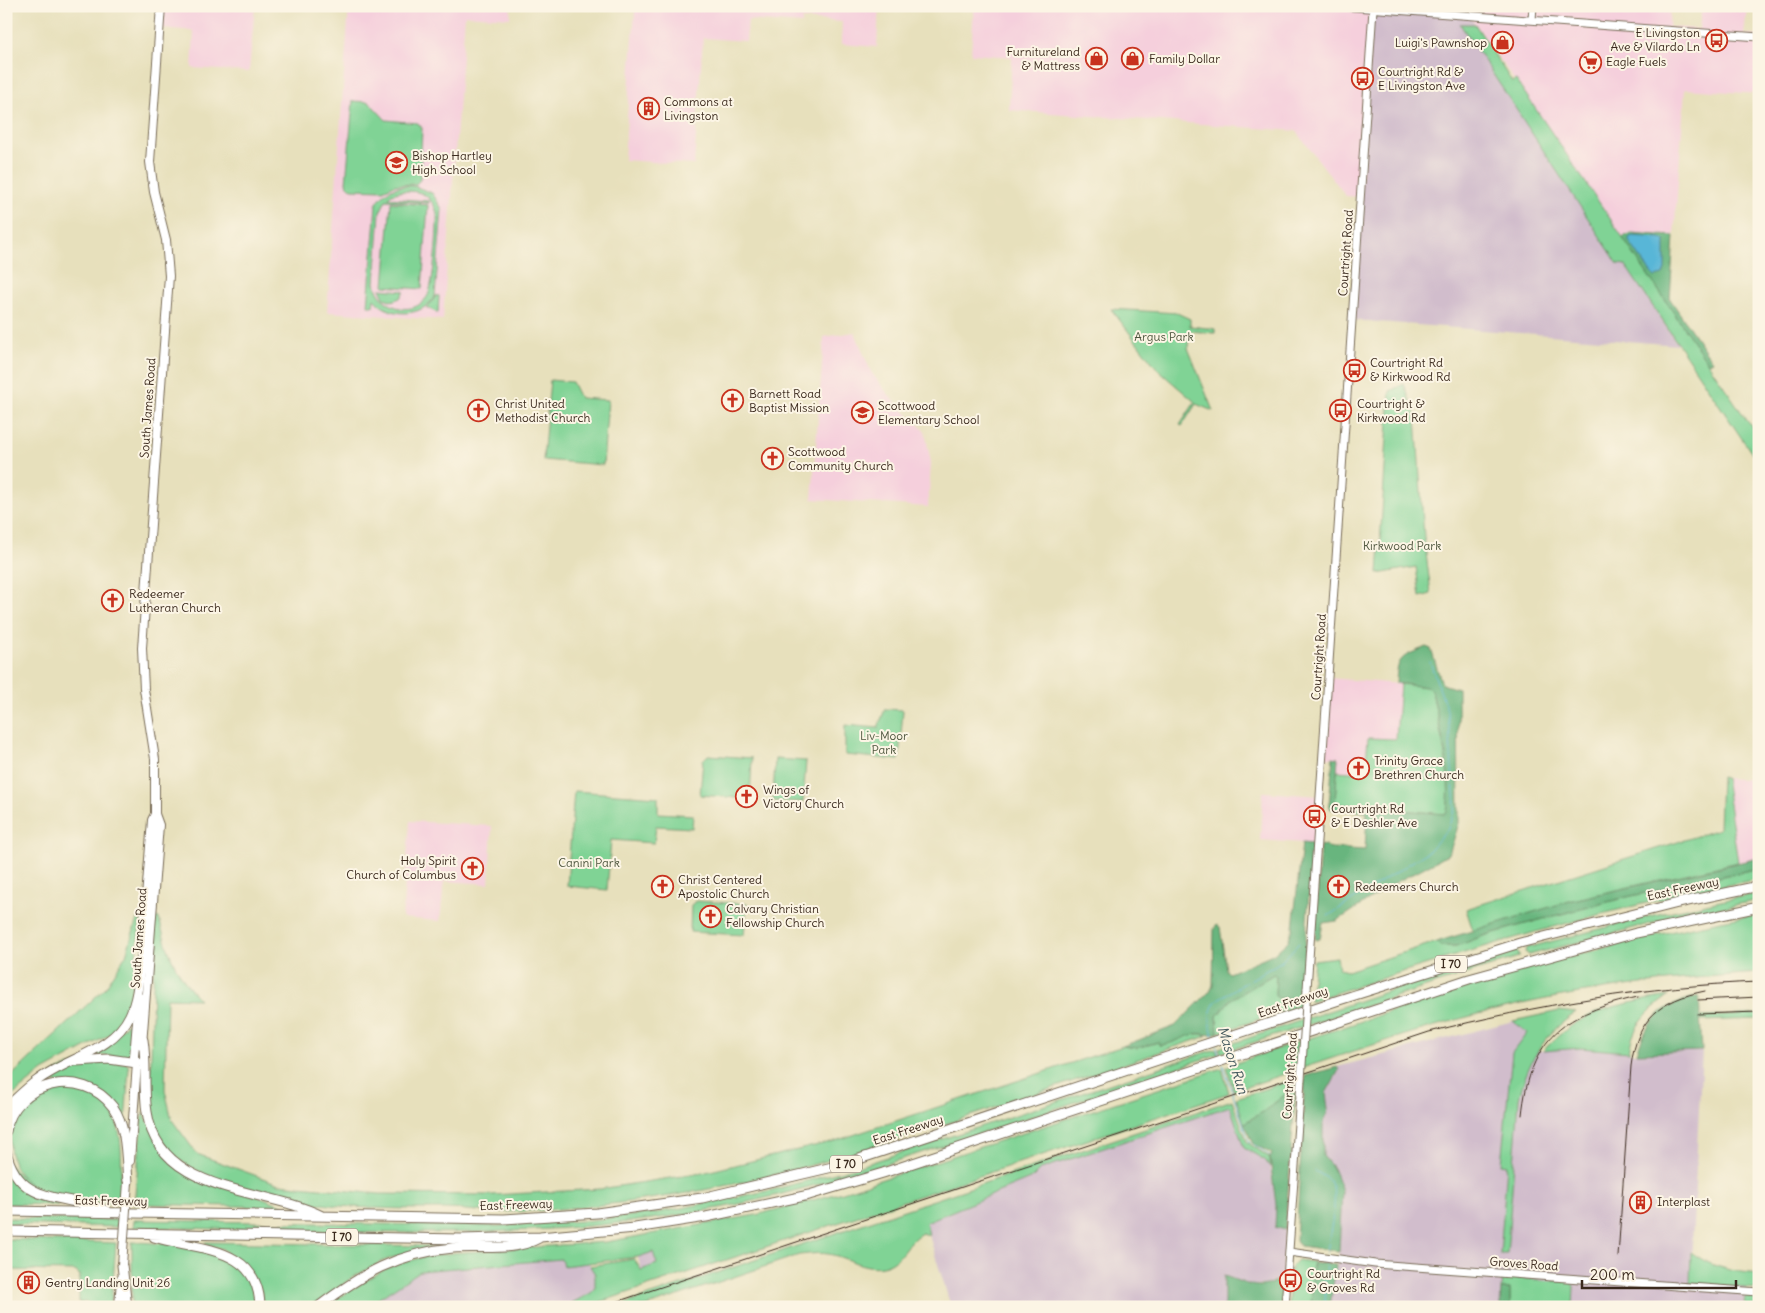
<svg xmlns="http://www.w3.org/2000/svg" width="1765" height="1313" font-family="Delius,sans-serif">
<rect width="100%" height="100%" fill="#fcf5e5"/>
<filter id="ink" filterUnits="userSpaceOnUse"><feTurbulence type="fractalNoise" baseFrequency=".02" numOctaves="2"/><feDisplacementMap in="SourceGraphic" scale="10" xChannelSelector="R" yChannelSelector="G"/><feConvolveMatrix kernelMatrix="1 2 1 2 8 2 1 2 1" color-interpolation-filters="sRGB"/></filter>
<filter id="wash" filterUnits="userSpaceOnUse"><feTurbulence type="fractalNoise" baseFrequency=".0096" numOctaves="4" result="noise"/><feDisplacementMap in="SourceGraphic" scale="20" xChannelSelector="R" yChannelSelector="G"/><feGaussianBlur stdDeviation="1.12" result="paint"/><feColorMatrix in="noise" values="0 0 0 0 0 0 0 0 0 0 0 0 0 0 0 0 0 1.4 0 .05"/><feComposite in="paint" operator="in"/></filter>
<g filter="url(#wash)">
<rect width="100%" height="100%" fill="#e7e0bc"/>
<path fill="#f5cfdc" d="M 151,6 L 255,6 L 249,72 L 192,68 L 194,31 L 160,28 L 161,7 Z
M 349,6 L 511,6 L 510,18 L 465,15 L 443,320 L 327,312 Z
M 583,6 L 879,6 L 877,47 L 841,44 L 842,22 L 802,19 L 802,24 L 748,20 L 746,41 L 703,38 L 694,165 L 624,160 L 635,10 Z
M 974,6 L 1358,6 L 1373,9 L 1361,197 L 1346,196 L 1296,131 L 1009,110 L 1012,57 L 971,54 Z
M 1463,6 L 1670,6 L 1669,27 L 1699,29 L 1702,6 L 1747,6 L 1744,35 L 1759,36 L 1759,94 L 1685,89 L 1674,236 L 1631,233 L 1622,237 Z
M 855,332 L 871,372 L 891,398 L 925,431 L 931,463 L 928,507 L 812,499 L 824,337 Z
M 1329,678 L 1400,684 L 1396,739 L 1365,773 L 1337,771 L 1338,758 L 1323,757 Z
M 1725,778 L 1759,780 L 1759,858 L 1738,862 Z
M 1263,792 L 1320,796 L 1317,844 L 1260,840 Z
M 410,821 L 492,826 L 489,884 L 444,881 L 440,921 L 402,918 Z"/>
<path fill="#d1bdcc" d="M 1358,6 L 1463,6 L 1475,24 L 1460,24 L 1618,264 L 1625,265 L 1678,345 L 1353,320 L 1373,9 Z
M 1513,1021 L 1527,1033 L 1501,1164 L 1507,1164 L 1500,1253 L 1507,1254 L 1519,1099 L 1524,1078 L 1537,1051 L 1581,1048 L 1637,1053 L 1702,1051 L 1690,1284 L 1746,1288 L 1744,1307 L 1573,1307 L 1574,1286 L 1503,1277 L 1500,1307 L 1330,1307 L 1339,1251 L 1342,1190 L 1323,1156 L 1323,1126 L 1328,1110 L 1326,1093 L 1339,1071 L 1337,1067 Z
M 1230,1106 L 1244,1148 L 1265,1160 L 1270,1167 L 1276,1205 L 1275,1227 L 1285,1230 L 1282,1280 L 1276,1280 L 1267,1285 L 1247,1285 L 1225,1276 L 1224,1307 L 951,1307 L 925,1222 L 1032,1178 L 1040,1169 Z
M 653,1252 L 657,1264 L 641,1270 L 638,1257 Z
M 562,1258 L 563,1266 L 589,1263 L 595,1274 L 595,1288 L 591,1293 L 564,1307 L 366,1307 L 419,1271 Z"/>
<path fill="#80d395" stroke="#5e7e5a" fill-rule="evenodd" d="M 1460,24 L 1475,24 L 1512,82 L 1516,80 L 1759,438 L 1759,464 L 1625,265 L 1618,264 Z
M 353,101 L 369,102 L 386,120 L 418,123 L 422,128 L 420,180 L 416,184 L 395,185 L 383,190 L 352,189 L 346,183 Z
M 414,186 L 432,193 L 442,209 L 435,296 C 423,318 389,318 374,299 L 373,306 L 368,306 L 376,205 C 384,189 397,185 414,186 ZM 402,191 C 412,191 424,191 430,200 C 434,204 436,209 437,214 C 438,226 434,287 427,297 C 412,319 379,307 375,283 L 380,212 L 386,200 L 429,203 L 429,201 L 388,198 L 392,194 Z
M 391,202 L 428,205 L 422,289 L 384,286 Z
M 380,289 L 404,291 L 400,298 L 392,301 L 384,298 Z
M 437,295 L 439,296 L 438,313 L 427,308 Z
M 1111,309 L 1177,313 L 1190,319 L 1190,326 L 1215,329 L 1215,333 L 1189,331 L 1188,348 L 1213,411 L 1196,404 L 1182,426 L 1180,425 L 1195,402 L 1159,371 Z
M 550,380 L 572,382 L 580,398 L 608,400 L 603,465 L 543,460 Z
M 1404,384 L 1416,417 L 1424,537 L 1431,594 L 1420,597 L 1416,567 L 1378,574 L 1390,391 Z
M 1400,684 L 1427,687 L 1432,691 C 1439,730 1453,773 1447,812 L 1444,814 L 1337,804 L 1335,802 L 1337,771 L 1365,773 L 1368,738 L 1396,739 Z
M 885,709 L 903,710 L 899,760 L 845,755 L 845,725 L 878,728 Z
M 708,755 L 752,758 L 750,799 L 700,795 L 703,760 Z
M 775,759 L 806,761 L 803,802 L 773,801 Z
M 1721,777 L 1725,778 L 1738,862 L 1573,900 L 1473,931 L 1466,909 L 1719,829 Z
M 574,791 L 658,797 L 658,813 L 693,815 L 692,828 L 656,826 L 654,843 L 611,840 L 607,890 L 567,886 Z
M 1759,868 L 1759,879 C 1606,907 1458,954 1310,1001 L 1314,960 L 1337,957 L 1339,969 L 1347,971 L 1436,942 L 1440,946 L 1457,946 L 1483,936 L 1550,917 L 1627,897 Z
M 1759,893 L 1759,900 L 1673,918 L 1529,955 L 1525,952 L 1526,948 L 1654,915 Z
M 696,901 L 747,904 L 744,935 L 690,932 L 691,905 Z
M 1759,914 L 1759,973 C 1652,980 1545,994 1442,1024 C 1372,1044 1303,1068 1234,1091 L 1226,1067 C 1270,1050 1315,1037 1359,1022 C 1490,978 1623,938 1759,914 Z
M 138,916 L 141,916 L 131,997 L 121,1023 L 109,1035 L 43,1071 L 6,1101 L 6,1081 L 106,987 L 126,955 Z
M 155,917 L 159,918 C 168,953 174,971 199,999 L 167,998 L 165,1090 L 172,1120 L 197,1154 L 279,1184 L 380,1194 L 492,1195 L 600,1189 L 702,1173 L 835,1141 L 1123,1046 C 1134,1049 1147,1046 1158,1042 L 1159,1045 C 1176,1045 1192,1028 1207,1036 C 1133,1061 1059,1086 985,1111 C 875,1148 765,1183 649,1199 C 600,1206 550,1211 501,1212 C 482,1212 463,1209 444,1209 C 381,1209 318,1209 257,1191 C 199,1174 154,1164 150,1094 Z
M 1516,951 L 1519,953 L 1519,957 L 1221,1053 L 1219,1048 L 1427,978 Z
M 1274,974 L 1276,975 L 1275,995 L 1278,998 L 1302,998 L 1302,1005 L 1218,1033 L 1217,1016 L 1231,999 Z
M 1669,996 C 1647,1011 1633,1025 1629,1052 L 1581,1048 L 1543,1051 C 1581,1009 1616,1005 1669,996 Z
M 1559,1011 L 1576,1013 C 1544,1033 1527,1063 1519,1099 L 1507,1254 L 1500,1254 L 1507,1165 L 1501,1164 L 1512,1053 L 1527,1033 L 1513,1021 Z
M 1759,1014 L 1759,1019 L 1700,1021 L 1700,1017 Z
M 132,1020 L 130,1057 L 91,1055 Z
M 1216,1049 L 1218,1054 L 1212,1056 C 1126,1085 1041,1114 954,1142 C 872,1169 789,1196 703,1211 C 516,1245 322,1230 133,1227 L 134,1220 L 497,1226 L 583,1221 L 656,1213 L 772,1190 L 854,1168 Z
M 77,1063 L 126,1063 L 129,1067 L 125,1123 L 108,1097 L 53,1081 L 37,1085 L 59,1070 Z
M 1222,1068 L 1229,1093 L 585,1307 L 564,1307 L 591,1293 L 595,1289 L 595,1274 L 590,1266 L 634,1259 L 641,1270 L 657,1264 L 653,1252 L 638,1257 L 563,1266 L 561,1259 L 420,1271 L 366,1307 L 323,1307 L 387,1268 L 419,1258 L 452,1253 L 606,1242 L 756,1215 L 843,1192 Z
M 1296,1079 L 1296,1086 L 1263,1112 L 1244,1123 L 1236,1098 Z
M 63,1086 C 70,1087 79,1088 86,1090 C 131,1106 121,1166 119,1204 C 93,1202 64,1200 40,1190 C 1,1173 1,1119 34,1096 C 41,1090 54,1089 63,1086 Z
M 1232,1100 L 1247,1142 L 1270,1158 L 1270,1167 L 1265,1160 L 1244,1148 L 1230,1106 L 1041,1169 L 1032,1178 L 926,1222 L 929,1235 L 922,1233 C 907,1240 903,1260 886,1265 C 868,1271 850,1259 833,1255 C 822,1252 810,1254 799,1255 L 645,1307 L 615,1307 Z
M 143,1112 L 174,1165 L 282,1205 L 282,1207 L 134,1204 Z
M 6,1163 L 47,1200 L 58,1203 L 58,1205 L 6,1204 Z
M 6,1218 L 118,1220 L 117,1227 L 6,1224 Z
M 6,1239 L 116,1243 L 111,1307 L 90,1307 L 87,1302 L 79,1303 L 79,1274 L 75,1271 L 6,1270 Z
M 132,1242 C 180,1244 250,1246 256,1307 L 132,1307 Z
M 205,1242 L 433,1246 L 433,1247 L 400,1255 L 381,1262 L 353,1277 L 312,1307 L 263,1307 L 261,1290 L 223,1249 L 205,1244 Z
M 1691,1252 C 1714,1269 1731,1271 1759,1274 L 1759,1289 L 1690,1284 Z
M 1298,1260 L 1313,1262 L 1311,1307 L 1288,1307 L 1291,1267 Z
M 1502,1277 L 1571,1282 L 1574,1286 L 1573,1307 L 1510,1307 L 1510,1289 L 1501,1289 Z
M 1746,1295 L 1759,1296 L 1759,1306 L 1745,1305 Z"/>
<path fill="#68b57e" stroke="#52704e" d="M 1631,233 L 1674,236 L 1670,299 L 1712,361 L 1708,363 L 1622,237 Z
M 1426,647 L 1431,649 L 1442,684 L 1458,689 L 1459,823 L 1449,854 L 1393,884 L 1337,921 L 1323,923 L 1320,939 L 1315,940 L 1320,845 L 1332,848 L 1365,850 L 1367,812 L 1331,809 L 1329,805 L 1333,757 L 1338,758 L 1335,802 L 1337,804 L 1444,814 L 1447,812 C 1453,773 1440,730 1432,691 L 1427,687 L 1396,683 C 1397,656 1402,657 1426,647 Z
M 1302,843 L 1312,844 L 1302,998 L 1278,998 L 1275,996 L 1276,976 L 1274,974 L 1231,999 L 1217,1016 L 1218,1033 C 1206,1037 1203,1032 1195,1034 C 1182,1037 1172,1045 1159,1045 L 1158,1042 L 1137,1048 L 1123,1046 L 1175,1026 L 1210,991 L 1213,985 L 1214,929 L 1217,925 L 1220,927 L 1226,970 L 1229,973 L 1275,953 L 1288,941 L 1293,928 Z
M 1759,858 L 1759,868 L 1627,897 L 1550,917 L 1483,936 L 1457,946 L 1440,946 L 1436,942 L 1573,900 Z
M 1699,996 L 1702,1051 L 1637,1053 C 1648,1017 1663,1005 1699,996 Z
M 1337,1067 L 1339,1070 L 1326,1093 L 1328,1110 L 1323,1126 L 1323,1156 L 1333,1168 L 1342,1190 L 1339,1251 L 1300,1246 L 1296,1240 L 1305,1076 Z
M 1296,1086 L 1285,1230 L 1275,1227 L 1276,1205 L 1270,1158 L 1272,1154 L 1254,1144 L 1244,1123 L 1263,1112 Z
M 1313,1262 L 1336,1265 L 1330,1307 L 1311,1307 Z
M 1224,1276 C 1238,1280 1253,1289 1267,1285 C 1273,1283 1276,1280 1282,1280 L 1281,1307 L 1224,1307 Z
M 1501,1289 L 1510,1289 L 1510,1307 L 1500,1307 Z"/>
<path fill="#59b6d7" stroke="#4a707a" d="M 1632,236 L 1661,238 L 1665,240 L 1665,269 L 1663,275 L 1655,277 L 1651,273 L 1629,241 L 1629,238 Z"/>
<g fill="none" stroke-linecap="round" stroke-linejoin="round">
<path stroke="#59b6d7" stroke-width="1" d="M 1328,916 L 1429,851 L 1448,829 L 1455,808 L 1448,713 L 1430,662
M 1214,1038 C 1209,1023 1207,1012 1218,999 L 1282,961 L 1299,943
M 1216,1044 L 1220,1057
M 1223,1065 L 1249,1141 L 1270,1156
M 1315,1171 C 1320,1174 1328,1178 1331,1183 C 1340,1198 1328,1236 1327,1254
M 1324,1307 L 1326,1260"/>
</g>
</g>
<g filter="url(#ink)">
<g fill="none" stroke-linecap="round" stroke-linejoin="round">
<defs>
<path id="secondary" d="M 1340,6 L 1759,37
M 1532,20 L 1533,6
M 1307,989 L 1373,9
M 1289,1252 L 1375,1264 L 1759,1292
M 1285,1307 L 1300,1095"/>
<path id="primary" d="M 141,963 L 152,820 L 155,814
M 142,1045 L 159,825 L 155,814 L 155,759 L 144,689 L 142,648 L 169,276 L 166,240 L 154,192 L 150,162 L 161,6
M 130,1161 L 137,1063 L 134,1057 L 139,997
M 119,1307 L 121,1279"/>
<path id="highway" d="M 143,1040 C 147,1064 143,1088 147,1112 C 159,1195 265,1187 322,1216
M 76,1061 L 109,1059 L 137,1063
M 6,1108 C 17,1098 26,1088 38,1080 C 67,1058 113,1051 130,1015 C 138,998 139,977 141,959
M 6,1131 C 15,1081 83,1066 113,1107 C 127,1127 126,1158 128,1182
M 6,1151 C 19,1208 68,1193 107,1211
M 6,1211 L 504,1219 L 597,1213 L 702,1198 L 841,1165 L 1339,1000 L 1520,943 L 1678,903 L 1759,886
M 6,1231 L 462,1239 L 540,1237 L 635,1228 L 706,1217 L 809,1195 L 883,1173 L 1469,979 L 1636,933 L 1759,907
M 154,1237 C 196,1250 259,1245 260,1307
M 122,1265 L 127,1307
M 318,1307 C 362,1274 397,1253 453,1248 C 480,1246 514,1252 539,1238"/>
</defs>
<use href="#secondary" stroke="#776a55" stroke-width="9"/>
<use href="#primary" stroke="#776a55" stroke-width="10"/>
<use href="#highway" stroke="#776a55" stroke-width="11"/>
<use href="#secondary" stroke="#fff" stroke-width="7"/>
<use href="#primary" stroke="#fff" stroke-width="8"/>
<use href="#highway" stroke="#fff" stroke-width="9"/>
<path stroke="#3b2a1e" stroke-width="1" d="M 1698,1000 L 1759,997
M 1698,1014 L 1759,1012
M 1522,1115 C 1530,1037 1565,1013 1638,997
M 1618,1257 L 1631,1066 C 1637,1019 1660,1000 1705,991
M 601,1307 L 1429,1032 C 1538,1005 1646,986 1759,982"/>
<defs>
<path id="secondary-bridge" d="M 1300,1095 L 1307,989"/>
<path id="primary-bridge" d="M 122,1265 L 128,1182"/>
</defs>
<use href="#secondary-bridge" stroke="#776a55" stroke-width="9" stroke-linecap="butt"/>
<use href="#primary-bridge" stroke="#776a55" stroke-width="10" stroke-linecap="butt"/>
<use href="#secondary-bridge" stroke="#fff" stroke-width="7"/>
<use href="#primary-bridge" stroke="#fff" stroke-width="8"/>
</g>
</g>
<defs>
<symbol id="bus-ring" viewBox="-11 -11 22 22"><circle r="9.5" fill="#fcf5e5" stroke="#c8321e" stroke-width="1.5"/><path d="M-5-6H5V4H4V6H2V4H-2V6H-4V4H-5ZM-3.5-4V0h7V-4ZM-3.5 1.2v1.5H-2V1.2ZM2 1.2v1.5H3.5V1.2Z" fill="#c8321e"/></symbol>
<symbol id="shop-ring" viewBox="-11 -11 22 22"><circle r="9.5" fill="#fcf5e5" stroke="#c8321e" stroke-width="1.5"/><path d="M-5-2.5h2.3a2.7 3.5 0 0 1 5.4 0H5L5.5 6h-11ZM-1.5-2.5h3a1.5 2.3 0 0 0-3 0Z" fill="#c8321e"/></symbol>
<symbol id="supermarket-ring" viewBox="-11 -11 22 22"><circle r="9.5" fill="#fcf5e5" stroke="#c8321e" stroke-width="1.5"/><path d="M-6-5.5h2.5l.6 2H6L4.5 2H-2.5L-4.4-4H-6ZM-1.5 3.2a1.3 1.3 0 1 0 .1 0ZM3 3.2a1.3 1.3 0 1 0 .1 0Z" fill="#c8321e"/></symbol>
<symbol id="building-ring" viewBox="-11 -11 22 22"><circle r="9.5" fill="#fcf5e5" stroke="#c8321e" stroke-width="1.5"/><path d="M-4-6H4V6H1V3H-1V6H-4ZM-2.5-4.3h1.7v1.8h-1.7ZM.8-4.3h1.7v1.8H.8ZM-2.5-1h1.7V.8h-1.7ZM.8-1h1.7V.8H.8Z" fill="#c8321e"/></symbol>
<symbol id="school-ring" viewBox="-11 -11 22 22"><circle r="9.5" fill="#fcf5e5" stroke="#c8321e" stroke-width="1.5"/><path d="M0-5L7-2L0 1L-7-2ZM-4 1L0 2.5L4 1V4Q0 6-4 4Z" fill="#c8321e"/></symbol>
<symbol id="church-ring" viewBox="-11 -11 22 22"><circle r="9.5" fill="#fcf5e5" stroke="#c8321e" stroke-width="1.5"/><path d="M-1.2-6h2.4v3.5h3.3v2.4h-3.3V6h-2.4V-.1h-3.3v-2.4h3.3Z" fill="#c8321e"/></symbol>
</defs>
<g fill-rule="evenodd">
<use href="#bus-ring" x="1704" y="28" width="25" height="25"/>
<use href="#shop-ring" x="1490" y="30" width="25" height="25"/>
<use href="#shop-ring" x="1084" y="46" width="25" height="25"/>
<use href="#shop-ring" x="1120" y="46" width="25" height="25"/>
<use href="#supermarket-ring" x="1578" y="50" width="25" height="25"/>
<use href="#bus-ring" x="1350" y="66" width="25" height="25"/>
<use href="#building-ring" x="636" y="96" width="25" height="25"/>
<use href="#school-ring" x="384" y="150" width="25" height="25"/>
<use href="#bus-ring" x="1342" y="358" width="25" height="25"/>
<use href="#church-ring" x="720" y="388" width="25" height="25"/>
<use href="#church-ring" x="466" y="398" width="25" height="25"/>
<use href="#bus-ring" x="1328" y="398" width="25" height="25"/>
<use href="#school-ring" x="850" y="400" width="25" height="25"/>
<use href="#church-ring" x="760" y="446" width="25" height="25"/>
<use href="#church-ring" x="100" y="588" width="25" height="25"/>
<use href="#church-ring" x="1346" y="756" width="25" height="25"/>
<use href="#church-ring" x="734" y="784" width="25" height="25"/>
<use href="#bus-ring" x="1302" y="804" width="25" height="25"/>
<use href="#church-ring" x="460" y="856" width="25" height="25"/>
<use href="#church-ring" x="650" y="874" width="25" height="25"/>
<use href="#church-ring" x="1326" y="874" width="25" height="25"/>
<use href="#church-ring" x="698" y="904" width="25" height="25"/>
<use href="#building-ring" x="1628" y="1190" width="25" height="25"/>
<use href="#bus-ring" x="1278" y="1268" width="25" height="25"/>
<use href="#building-ring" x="16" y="1270" width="25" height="25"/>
</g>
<g text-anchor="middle" stroke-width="4" stroke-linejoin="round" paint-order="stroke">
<g fill="#fcf5e5" stroke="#75675a" stroke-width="1">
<rect x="1435" y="955.5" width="32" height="17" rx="4"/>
<rect x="830" y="1155.5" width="32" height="17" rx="4"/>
<rect x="326" y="1228.5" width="32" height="17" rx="4"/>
</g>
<g font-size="11" font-weight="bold" fill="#3b2a1e">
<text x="1451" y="968">I 70</text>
<text x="846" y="1168">I 70</text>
<text x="342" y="1241">I 70</text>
</g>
<g font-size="12" fill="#3b2a1e" stroke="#fcf5e5" text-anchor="start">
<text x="1700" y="37" text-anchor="end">E Livingston<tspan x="1700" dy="14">Ave &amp; Vilardo Ln</tspan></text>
<text x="1487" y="47" text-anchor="end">Luigi's Pawnshop</text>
<text x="1080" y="56" text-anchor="end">Furnitureland<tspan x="1080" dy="14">&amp; Mattress</tspan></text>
<text x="1149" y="63">Family Dollar</text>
<text x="1606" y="66">Eagle Fuels</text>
<text x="1378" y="76">Courtright Rd &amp;<tspan x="1378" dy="14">E Livingston Ave</tspan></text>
<text x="664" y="106">Commons at<tspan x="664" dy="14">Livingston</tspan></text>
<text x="412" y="160">Bishop Hartley<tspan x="412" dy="14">High School</tspan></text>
<text x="1370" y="367">Courtright Rd<tspan x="1370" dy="14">&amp; Kirkwood Rd</tspan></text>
<text x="749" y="398">Barnett Road<tspan x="749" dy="14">Baptist Mission</tspan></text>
<text x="495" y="408">Christ United<tspan x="495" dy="14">Methodist Church</tspan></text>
<text x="1357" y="408">Courtright &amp;<tspan x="1357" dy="14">Kirkwood Rd</tspan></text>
<text x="878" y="410">Scottwood<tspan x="878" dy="14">Elementary School</tspan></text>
<text x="788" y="456">Scottwood<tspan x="788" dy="14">Community Church</tspan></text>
<text x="129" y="598">Redeemer<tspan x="129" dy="14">Lutheran Church</tspan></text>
<text x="1374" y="765">Trinity Grace<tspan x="1374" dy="14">Brethren Church</tspan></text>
<text x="763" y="794">Wings of<tspan x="763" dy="14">Victory Church</tspan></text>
<text x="1331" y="813">Courtright Rd<tspan x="1331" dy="14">&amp; E Deshler Ave</tspan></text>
<text x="456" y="865" text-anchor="end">Holy Spirit<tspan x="456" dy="14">Church of Columbus</tspan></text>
<text x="678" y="884">Christ Centered<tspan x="678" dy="14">Apostolic Church</tspan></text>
<text x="1355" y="891">Redeemers Church</text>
<text x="726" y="913">Calvary Christian<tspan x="726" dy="14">Fellowship Church</tspan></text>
<text x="1657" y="1206">Interplast</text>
<text x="1307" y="1278">Courtright Rd<tspan x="1307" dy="14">&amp; Groves Rd</tspan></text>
<text x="45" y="1287">Gentry Landing Unit 26</text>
</g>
<g font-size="12" fill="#3b2a1e" stroke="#fcf5e5">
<text transform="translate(1346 253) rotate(-86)" y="4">Courtright Road</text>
<text transform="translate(148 408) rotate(-86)" y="4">South James Road</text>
<text transform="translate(1319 657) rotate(-86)" y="4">Courtright Road</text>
<text transform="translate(1683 889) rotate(-12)" y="4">East Freeway</text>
<text transform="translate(139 938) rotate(-86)" y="4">South James Road</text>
<text transform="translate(1293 1002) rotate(-19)" y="4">East Freeway</text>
<text transform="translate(1290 1076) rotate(-86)" y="4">Courtright Road</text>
<text transform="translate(908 1130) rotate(-18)" y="4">East Freeway</text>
<text transform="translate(111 1201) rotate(1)" y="4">East Freeway</text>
<text transform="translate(516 1205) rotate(-2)" y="4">East Freeway</text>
<text transform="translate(1524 1264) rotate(4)" y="4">Groves Road</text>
</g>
<g font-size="12" fill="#4c543c" stroke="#fcf5e5">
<text x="1164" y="341">Argus Park</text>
<text x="1402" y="550">Kirkwood Park</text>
<text x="884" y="740">Liv-Moor<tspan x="884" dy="14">Park</tspan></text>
<text x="589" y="867">Canini Park</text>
</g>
<g font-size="14" font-style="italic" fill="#465b5f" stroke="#fcf5e5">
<text transform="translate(1233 1060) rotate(72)" y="5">Mason Run</text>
</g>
</g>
<rect width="1765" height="1313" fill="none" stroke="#fcf5e5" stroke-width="25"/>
<path d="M1582 1280v8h154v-8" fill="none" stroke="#3b2a1e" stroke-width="2.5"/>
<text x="1590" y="1280" font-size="15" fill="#3b2a1e" stroke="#fcf5e5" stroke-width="4" paint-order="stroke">200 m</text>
</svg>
